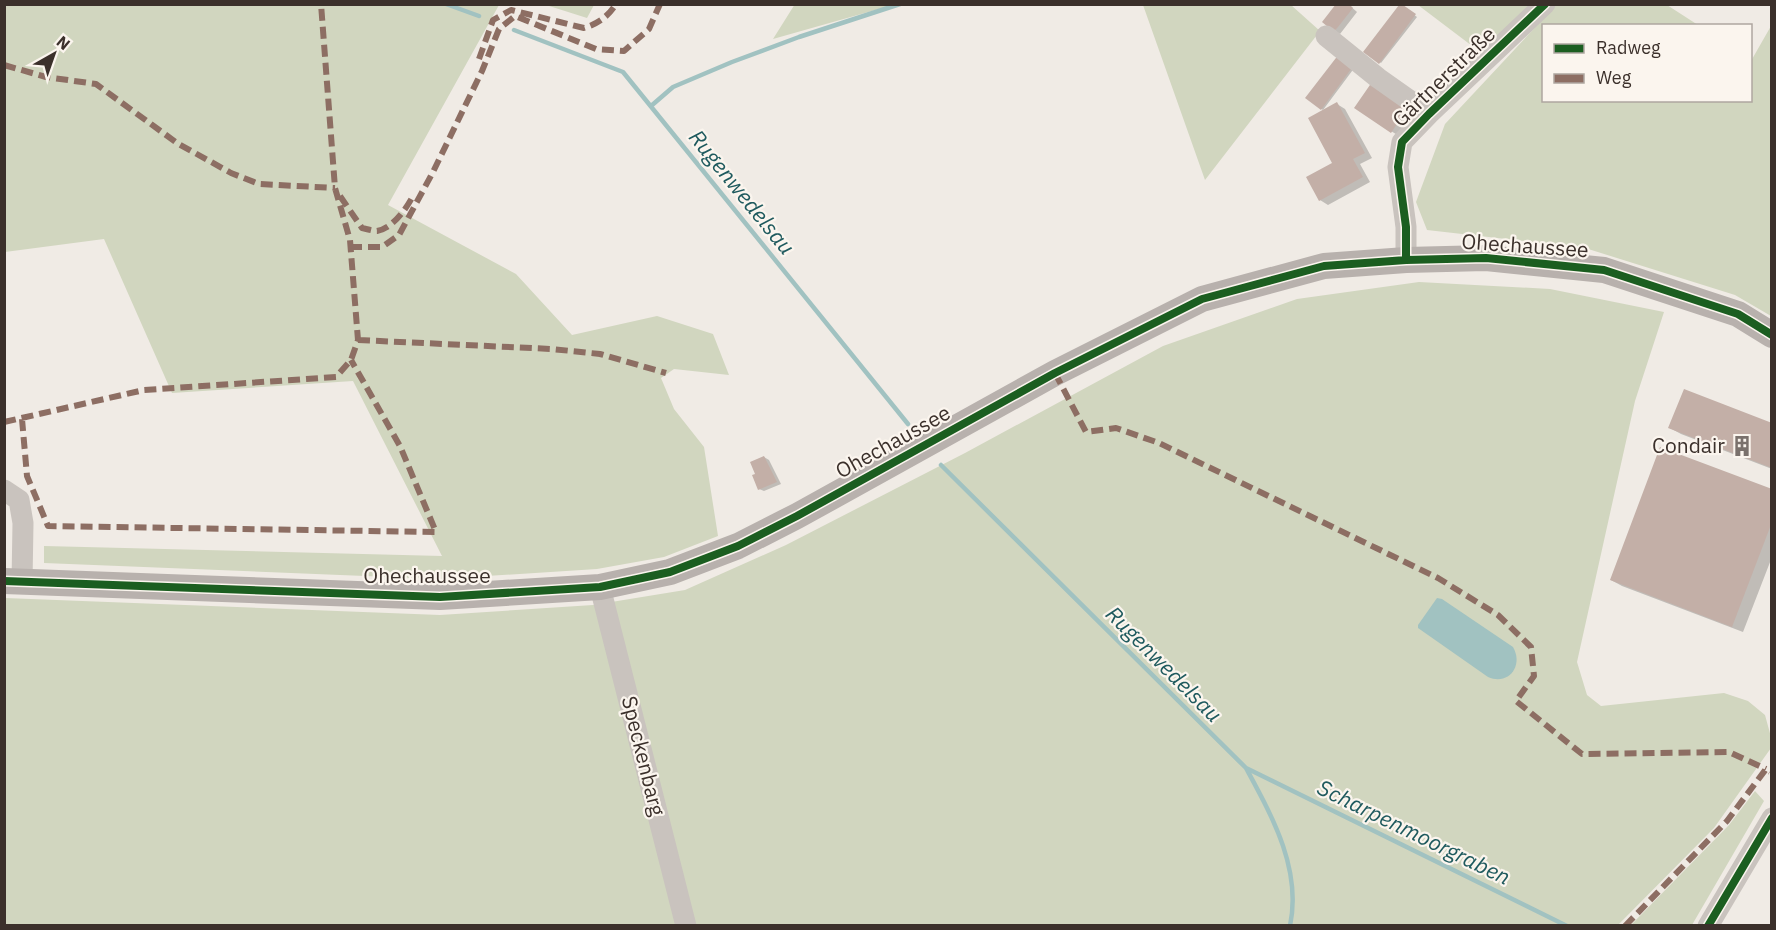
<svg xmlns="http://www.w3.org/2000/svg" width="1776" height="930" font-family="'IBM Plex Sans',sans-serif">
<rect width="100%" height="100%" fill="#f0ebe5"/>
<path fill="#d1d6bf" d="M 795,4 L 893,4 L 893,5 L 773,39 Z
M 4,5 L 499,5 L 388,205 L 516,274 L 572,335 L 657,316 L 713,334 L 729,375 L 674,369 L 661,378 L 674,409 L 704,447 L 718,536 L 664,557 L 597,569 L 439,579 L 44,563 L 44,546 L 442,556 L 353,381 L 172,393 L 104,239 L 5,252 Z
M 546,5 L 594,5 L 587,18 Z
M 1143,5 L 1291,5 L 1320,31 L 1205,180 Z
M 1418,5 L 1535,5 L 1484,55 Z
M 1556,5 L 1667,5 L 1698,25 L 1544,26 L 1544,100 L 1750,100 L 1751,61 L 1771,26 L 1771,316 L 1735,295 L 1585,248 L 1427,230 L 1416,202 L 1445,124 Z
M 1419,282 L 1550,289 L 1664,312 L 1635,401 L 1577,662 L 1587,695 L 1601,706 L 1724,693 L 1748,701 L 1765,715 L 1771,737 L 1771,748 L 1714,828 L 1618,925 L 5,926 L 5,598 L 440,615 L 593,605 L 685,590 L 786,545 L 965,453 L 1163,346 L 1297,299 Z
M 1755,791 L 1764,801 L 1692,925 L 1631,925 L 1729,825 Z"/>
<path fill="#a1c2c1" d="M 1437,598 L 1442,599 L 1513,647 C 1524,666 1508,686 1488,677 L 1418,628 L 1418,625 Z"/>
<path fill="#0003" d="M 1348,4 L 1357,12 L 1340,34 L 1335,31 Z
M 1401,5 L 1417,17 L 1381,63 L 1366,51 Z
M 1340,56 L 1355,67 L 1323,110 L 1307,98 Z
M 1380,89 L 1415,113 L 1399,136 L 1391,131 Z
M 1337,104 L 1345,109 L 1372,158 L 1360,164 L 1370,182 L 1328,205 L 1320,200 L 1334,163 Z
M 1772,425 L 1772,469 L 1681,434 L 1670,428 Z
M 764,457 L 769,460 L 781,484 L 764,491 L 759,489 Z
M 1772,491 L 1772,557 L 1743,632 L 1622,586 L 1611,580 Z"/>
<g fill="none" stroke-linecap="round" stroke-linejoin="round">
<path stroke="#a1c2c1" stroke-width="4.5" d="M 446,4 L 479,16
M 514,30 L 623,72 L 908,424
M 651,106 L 673,87 L 732,62 L 799,37 L 900,4
M 941,465 L 1246,768 C 1272,816 1302,869 1290,926
M 1246,768 L 1567,926"/>
</g>
<path fill="#c3afa7" d="M 1336,4 L 1349,4 L 1353,8 L 1334,32 L 1322,22 Z
M 1399,5 L 1403,5 L 1416,14 L 1379,64 L 1363,52 Z
M 1339,54 L 1354,65 L 1321,110 L 1305,98 Z
M 1372,82 L 1408,107 L 1391,133 L 1354,108 Z
M 1337,102 L 1365,153 L 1353,159 L 1363,177 L 1319,201 L 1306,177 L 1332,163 L 1308,118 Z
M 1684,389 L 1772,423 L 1772,468 L 1668,428 Z
M 1660,447 L 1772,489 L 1772,522 L 1732,627 L 1610,580 Z
M 764,456 L 777,482 L 758,490 L 752,475 L 755,474 L 750,462 Z"/>
<g fill="none" stroke-linecap="round" stroke-linejoin="round">
<path stroke="#c9c3be" stroke-width="21" d="M 1326,36 L 1378,78 L 1429,114
M 1406,260 L 1406,227 L 1398,167 L 1402,142 L 1429,114 L 1545,4
M 4,490 L 19,500 L 23,523 L 22,582
M 600,587 L 686,926
M 1708,926 L 1772,818"/>
<path stroke="#b8b1ad" stroke-width="26" d="M 4,581 L 440,597 L 600,587 L 670,572 L 738,546 L 797,516 L 1055,373 L 1202,299 L 1324,266 L 1406,260 L 1486,258 L 1604,270 L 1738,314 L 1772,335"/>
<path stroke="#8d6e63" stroke-width="6" stroke-dasharray="12 6" stroke-linecap="butt" d="M 479,59 L 493,20 L 511,10 L 584,28 C 597,24 608,17 616,4
M 4,65 L 46,77 L 96,84 L 177,143 L 231,173 L 259,184 L 335,188
M 340,196 L 362,228 C 367,229 373,231 377,231 C 393,228 406,209 413,196
M 350,247 L 382,247 L 399,235 L 433,172 L 482,71 L 499,29 L 515,16 L 596,49 L 624,51 L 649,29 L 660,4
M 358,340 L 552,349 L 600,354 L 666,373
M 1055,373 L 1086,432 L 1116,428 L 1159,443 L 1438,578 L 1498,615 L 1531,647 L 1534,676 L 1516,701 L 1582,754 L 1729,752 L 1766,769
M 22,419 L 27,476 L 48,526 L 436,532 L 400,446 L 351,360
M 4,422 L 144,390 L 336,377 L 351,360 L 358,340 L 350,240 L 335,188 L 321,4
M 1625,926 L 1727,821 L 1766,769 L 1770,772"/>
<defs>
<path id="cycleway" d="M 1406,260 L 1406,227 L 1398,167 L 1402,142 L 1429,114 L 1545,4
M 4,581 L 440,597 L 600,587 L 670,572 L 738,546 L 797,516 L 1055,373 L 1202,299 L 1324,266 L 1406,260 L 1486,258 L 1604,270 L 1738,314 L 1772,335
M 1708,926 L 1772,818"/>
</defs>
<use href="#cycleway" stroke="#fbf5ee" stroke-width="11"/>
<use href="#cycleway" stroke="#1b5e20" stroke-width="8"/>
</g>
<defs>
<symbol id="building-bare" viewBox="-9 -9 18 18"><path d="M-4-6H4V6H1V3H-1V6H-4ZM-2.5-4.3h1.7v1.8h-1.7ZM.8-4.3h1.7v1.8H.8ZM-2.5-1h1.7V.8h-1.7ZM.8-1h1.7V.8H.8Z" fill="#7a716c" stroke="#fbf5ee" stroke-width="2.5" paint-order="stroke"/></symbol>
</defs>
<g fill-rule="evenodd">
<use href="#building-bare" x="1727" y="431" width="30" height="30"/>
</g>
<g text-anchor="middle" stroke-width="4.5" stroke-linejoin="round" paint-order="stroke">
<g font-size="21" fill="#3b302b" stroke="#fbf5ee">
<text transform="translate(1444 77) rotate(-44)" y="7">Gärtnerstraße</text>
<text transform="translate(1525 246) rotate(4)" y="7">Ohechaussee</text>
<text transform="translate(893 442) rotate(-29)" y="7">Ohechaussee</text>
<text x="427" y="583">Ohechaussee</text>
<text transform="translate(643 756) rotate(76)" y="7">Speckenbarg</text>
</g>
<g font-size="21" fill="#3b302b" stroke="#fbf5ee" text-anchor="end">
<text x="1725" y="453">Condair</text>
</g>
<g font-size="22" font-style="italic" fill="#1f5a5e" stroke="#fbf5ee">
<text transform="translate(742 192) rotate(51)" y="8">Rugenwedelsau</text>
<text transform="translate(1164 664) rotate(45)" y="8">Rugenwedelsau</text>
<text transform="translate(1414 832) rotate(26)" y="8">Scharpenmoorgraben</text>
</g>
</g>
<rect width="1776" height="930" fill="none" stroke="#3b302b" stroke-width="12"/>
<rect x="1542" y="24" width="210" height="78" fill="#fbf5ee" stroke="#aea6a0" stroke-width="1.5"/>
<rect x="1554" y="44" width="30" height="9" fill="#1b5e20" stroke="#aea6a0" stroke-width="1.5"/>
<text x="1596" y="54" font-size="18" fill="#3b302b">Radweg</text>
<rect x="1554" y="74" width="30" height="9" fill="#8d6e63" stroke="#aea6a0" stroke-width="1.5"/>
<text x="1596" y="84" font-size="18" fill="#3b302b">Weg</text>
<g transform="translate(54 54) rotate(40)" stroke="#fbf5ee" stroke-width="4.5" paint-order="stroke">
<path d="M0-4.5L10 22L0 15L-10 22Z" fill="#3b302b"/>
<text y="-9" font-size="16" font-weight="bold" text-anchor="middle" fill="#3b302b">N</text>
</g>
</svg>
